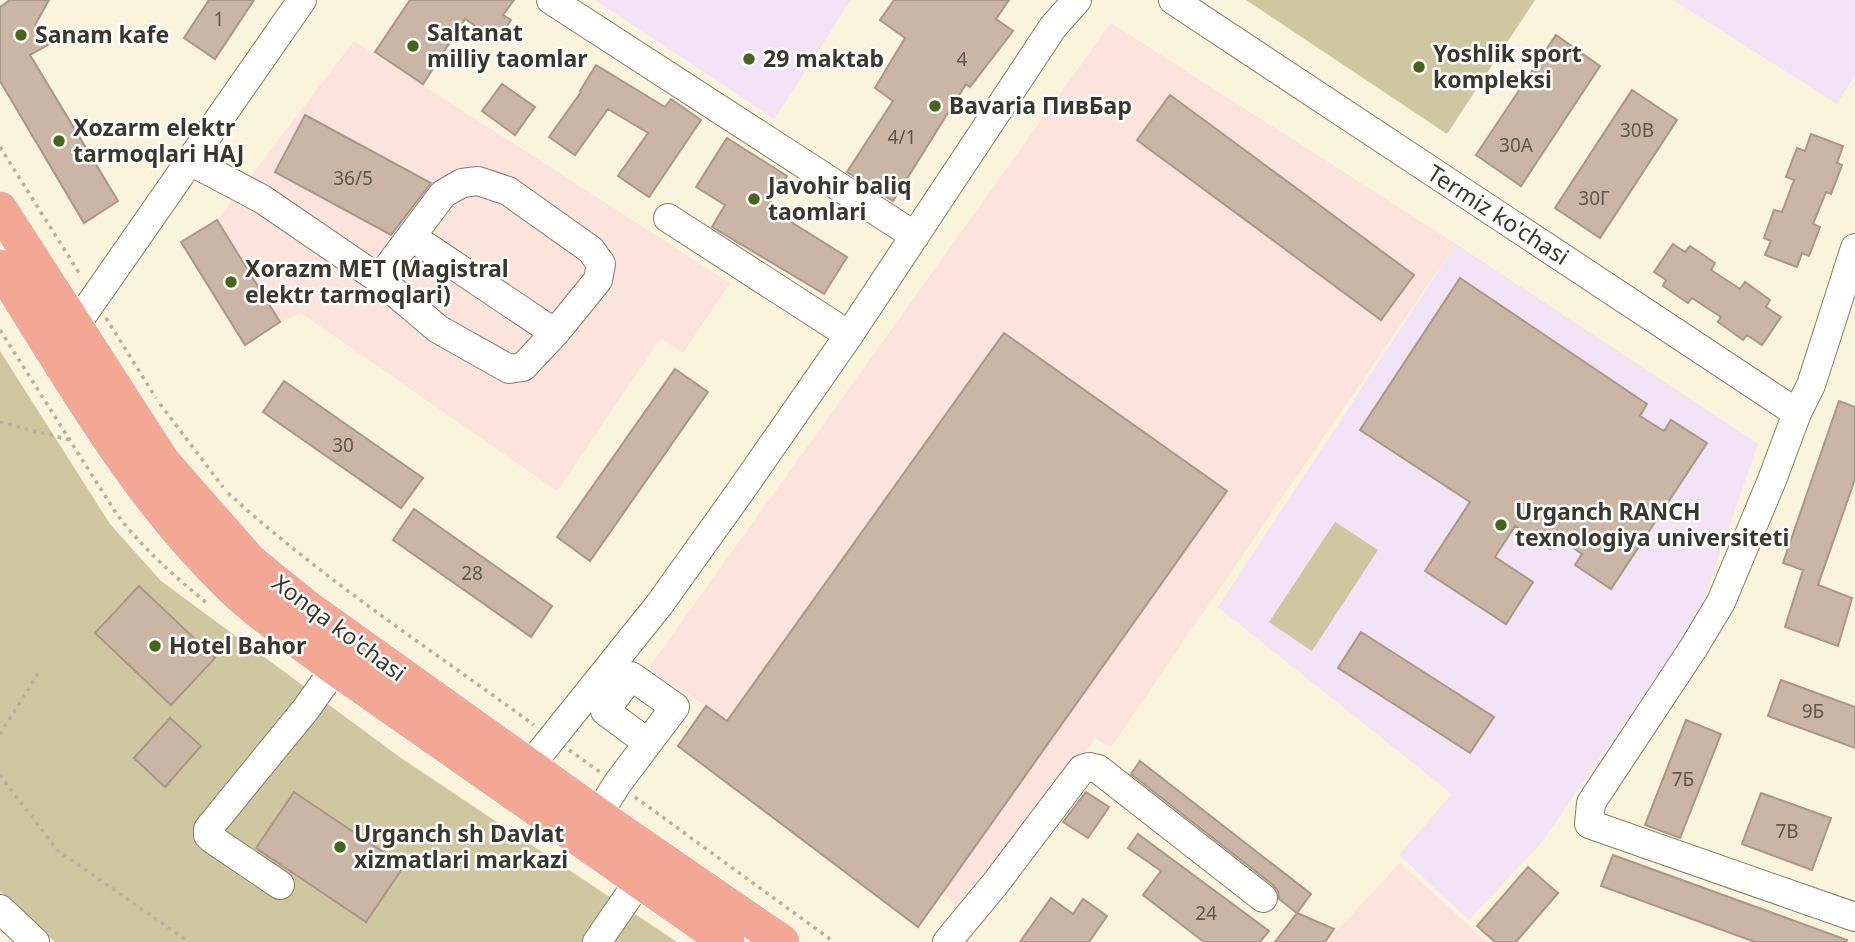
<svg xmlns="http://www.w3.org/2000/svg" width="1855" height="942" font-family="'Noto Sans',sans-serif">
<rect width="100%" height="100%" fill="#f9f4db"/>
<path fill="#fce3db" d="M 1111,23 L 1456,244 L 1111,747 L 1095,738 L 966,917 L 942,891 L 918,927 L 678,746 L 706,706 L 648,669 Z
M 354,41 L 730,283 L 683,353 L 661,338 L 557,491 L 301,313 L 280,322 L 217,220 Z
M 1400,863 L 1467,924 L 1487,942 L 1326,942 Z"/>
<path fill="#f3e3f6" d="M 595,0 L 851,0 L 774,119 Z
M 1673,0 L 1855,0 L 1855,75 L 1837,104 Z
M 1456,244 L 1758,444 L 1698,615 L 1542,842 L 1469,920 L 1399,855 L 1452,794 L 1218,607 Z"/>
<path fill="#cec7a0" d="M 1246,0 L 1535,0 L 1447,134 Z
M 0,351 L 110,524 L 161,581 L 401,758 L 677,942 L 55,942 L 0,891 Z
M 1335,522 L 1378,550 L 1312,651 L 1269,622 Z"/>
<path fill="#cbb6a6" stroke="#ab9787" stroke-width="2" d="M 10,0 L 49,0 L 35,25 L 48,45 L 30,55 L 118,201 L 84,223 L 0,81 L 0,7 Z
M 209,0 L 254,0 L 215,59 L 184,38 Z
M 410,0 L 514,0 L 503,15 L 511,20 L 498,41 L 465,19 L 423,84 L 375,52 Z
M 894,0 L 1009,0 L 996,19 L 1013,31 L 970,87 L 966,84 L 893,201 L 847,172 L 893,101 L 875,88 L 905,38 L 880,20 Z
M 1556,35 L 1600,66 L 1521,186 L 1476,155 Z
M 596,65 L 665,107 L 671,99 L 701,120 L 649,197 L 618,176 L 648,133 L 608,109 L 575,155 L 549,137 L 581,92 L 580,91 Z
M 502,84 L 535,107 L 515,135 L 482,111 Z
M 1632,90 L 1677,120 L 1600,238 L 1555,208 Z
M 1170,95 L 1414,275 L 1381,320 L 1137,140 Z
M 305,115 L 431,183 L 391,235 L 275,172 Z
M 1811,134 L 1843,146 L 1837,163 L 1842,165 L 1831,194 L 1826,192 L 1813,224 L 1820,227 L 1809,256 L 1802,253 L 1797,267 L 1765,255 L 1771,241 L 1764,238 L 1774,210 L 1782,212 L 1794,180 L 1786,177 L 1797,148 L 1805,151 Z
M 727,138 L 787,176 L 767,207 L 847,257 L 824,294 L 712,227 L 725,205 L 696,187 Z
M 217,220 L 280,322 L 245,345 L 181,242 Z
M 1673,244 L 1685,252 L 1690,246 L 1715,263 L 1711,270 L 1740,289 L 1745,282 L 1770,300 L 1766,307 L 1781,317 L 1762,345 L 1747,335 L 1743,340 L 1718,322 L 1721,317 L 1692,298 L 1688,303 L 1663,286 L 1666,280 L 1654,272 Z
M 1460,278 L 1647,404 L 1640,416 L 1664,431 L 1671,420 L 1707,443 L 1611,589 L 1575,565 L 1582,554 L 1557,537 L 1550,549 L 1515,526 L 1495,557 L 1533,582 L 1506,624 L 1425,571 L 1470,502 L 1360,430 Z
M 1004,333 L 1227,491 L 918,927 L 678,746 L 706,706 L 727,721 Z
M 675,369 L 708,392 L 590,561 L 557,537 Z
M 284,381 L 423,478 L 401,508 L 263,412 Z
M 1839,401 L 1855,407 L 1855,479 L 1818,585 L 1852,598 L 1838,646 L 1785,627 L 1803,570 L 1783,563 Z
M 414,509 L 552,606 L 531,637 L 393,540 Z
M 139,586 L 215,658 L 171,705 L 95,633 Z
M 1361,632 L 1494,717 L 1470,753 L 1338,668 Z
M 1781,680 L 1855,707 L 1855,748 L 1768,716 Z
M 170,718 L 201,746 L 165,787 L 134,758 Z
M 1686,720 L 1721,734 L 1680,838 L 1645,825 Z
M 1140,761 L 1311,894 L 1297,913 L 1279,899 L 1278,891 L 1273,885 L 1131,774 Z
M 294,792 L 404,866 L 366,922 L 256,848 Z
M 1086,792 L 1109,807 L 1088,838 L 1063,822 Z
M 1761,793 L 1831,818 L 1812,870 L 1742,844 Z
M 1138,834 L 1269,931 L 1260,942 L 1204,942 L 1143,895 L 1161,871 L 1128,848 Z
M 1613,855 L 1847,940 L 1846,942 L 1755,942 L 1601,886 Z
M 1528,867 L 1558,893 L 1516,942 L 1495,942 L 1477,926 Z
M 1051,898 L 1073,914 L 1083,899 L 1107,916 L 1089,942 L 1020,942 Z
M 1297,913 L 1334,929 L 1325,942 L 1275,942 Z"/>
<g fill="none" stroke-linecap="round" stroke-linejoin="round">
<defs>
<path id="minor" d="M 551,0 L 915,236
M 1173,0 L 1797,413 L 1811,385 L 1855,248
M 190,161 L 262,199 L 379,279 L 438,329 L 509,369 L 523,367 L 555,333 L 598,280 L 601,264 L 591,250 L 508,191 L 478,181 L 462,183 L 443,194 L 379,279
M 668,218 L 849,335
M 412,237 L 555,333
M 75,326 L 302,0
M 1797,413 L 1772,480 L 1721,602 L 1694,647 L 1591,803 L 1589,824 L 1855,917
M 529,767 L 659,605 L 742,489 L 849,335 L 1053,27 L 1077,0
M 598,815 L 617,784 L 675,707 L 631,676 L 605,711 L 648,743
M 280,885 L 212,839 L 208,835 L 208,829 L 306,709 L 335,668
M 0,909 L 35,942
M 597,942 L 639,881
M 947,942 L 995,884 L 1082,769 L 1089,767 L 1098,769 L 1263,898"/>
<path id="major" d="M 0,209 L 163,462 L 250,561 L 308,608 L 609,823 L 782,942
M 0,267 C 70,377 135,495 230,586 C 262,617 299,641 335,668 L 727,942"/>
</defs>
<use href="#minor" stroke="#837f68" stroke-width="30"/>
<use href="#major" stroke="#fff" stroke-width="37"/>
<path stroke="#b5b29e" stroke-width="3.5" stroke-dasharray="3.5 5" stroke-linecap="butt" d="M 0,147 L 81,276
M 106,318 L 156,398
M 0,330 L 116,513 C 142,548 174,576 208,604
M 160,404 L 223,487
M 0,422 L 70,440
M 228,493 C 321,578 433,651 534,725
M 0,734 L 41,669
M 569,750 L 600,772
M 0,775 L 57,850 L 189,942
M 635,797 L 834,942"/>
<use href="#minor" stroke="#fff" stroke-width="28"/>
<use href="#major" stroke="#f2a894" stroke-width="35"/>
</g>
<g fill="#47651a" stroke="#fff" stroke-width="2.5">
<circle cx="21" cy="35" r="7"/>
<circle cx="413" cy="46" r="7"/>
<circle cx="749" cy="59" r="7"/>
<circle cx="1419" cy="67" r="7"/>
<circle cx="935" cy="106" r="7"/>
<circle cx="59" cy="141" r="7"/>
<circle cx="754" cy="199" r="7"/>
<circle cx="231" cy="282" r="7"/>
<circle cx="1501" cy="525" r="7"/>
<circle cx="155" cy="646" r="7"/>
<circle cx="340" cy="847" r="7"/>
</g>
<g text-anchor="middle" stroke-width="5" stroke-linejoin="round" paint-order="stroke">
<g font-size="19" fill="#5e584c">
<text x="219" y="26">1</text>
<text x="962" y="66">4</text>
<text x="1637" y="137">30В</text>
<text x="902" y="144">4/1</text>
<text x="1516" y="152">30А</text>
<text x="353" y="185">36/5</text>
<text x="1594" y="205">30Г</text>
<text x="343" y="452">30</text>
<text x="472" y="580">28</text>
<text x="1813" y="718">9Б</text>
<text x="1683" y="786">7Б</text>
<text x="1787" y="838">7В</text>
<text x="1206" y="920">24</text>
</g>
<g font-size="23" font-weight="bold" fill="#39382e" stroke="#fff" text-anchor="start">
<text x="427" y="41">Saltanat<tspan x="427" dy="26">milliy taomlar</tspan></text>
<text x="35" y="43">Sanam kafe</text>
<text x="1433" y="62">Yoshlik sport<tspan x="1433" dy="26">kompleksi</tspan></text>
<text x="763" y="67">29 maktab</text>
<text x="949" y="114">Bavaria ПивБар</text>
<text x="73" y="136">Xozarm elektr<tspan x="73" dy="26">tarmoqlari HAJ</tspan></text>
<text x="768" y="194">Javohir baliq<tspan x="768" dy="26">taomlari</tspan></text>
<text x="245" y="277">Xorazm MET (Magistral<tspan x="245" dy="26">elektr tarmoqlari)</tspan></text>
<text x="1515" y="520">Urganch RANCH<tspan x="1515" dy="26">texnologiya universiteti</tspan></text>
<text x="169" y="654">Hotel Bahor</text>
<text x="354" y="842">Urganch sh Davlat<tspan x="354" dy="26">xizmatlari markazi</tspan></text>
</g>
<g font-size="23" fill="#39382e" stroke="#fff">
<text transform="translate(1498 215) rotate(33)" y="8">Termiz ko'chasi</text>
<text transform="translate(339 628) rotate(37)" y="8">Xonqa ko'chasi</text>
</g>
</g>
</svg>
